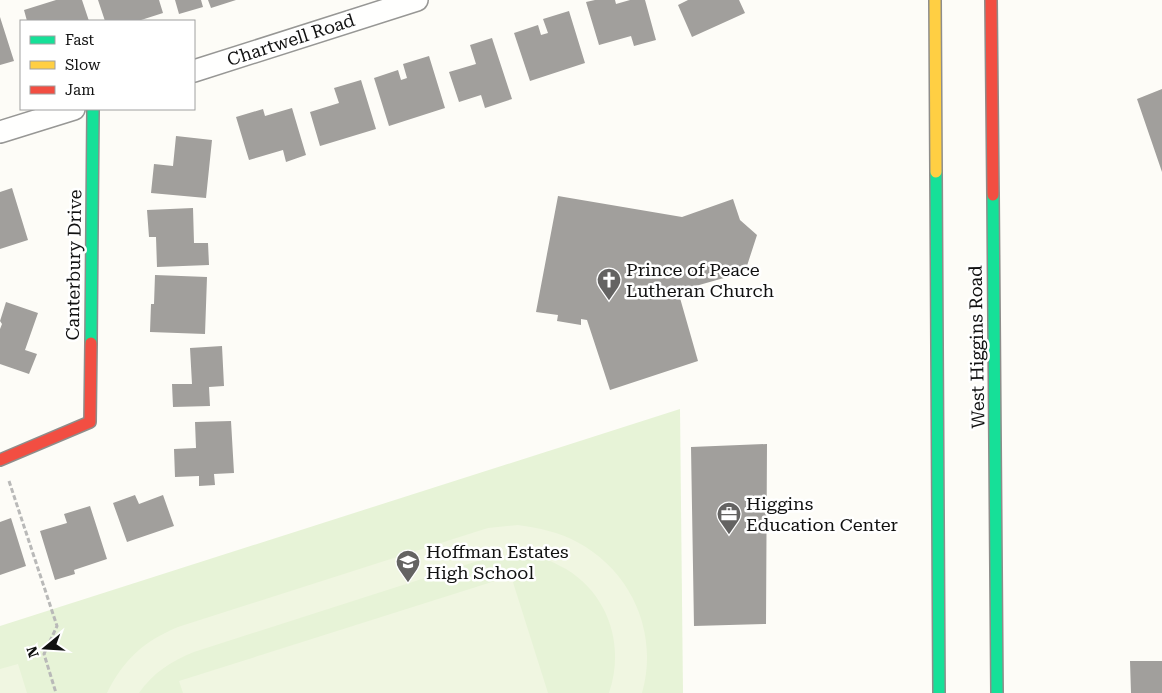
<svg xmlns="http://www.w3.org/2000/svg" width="1162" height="693" font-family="'Roboto Serif',serif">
<rect width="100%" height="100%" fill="#fdfcf7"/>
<path fill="#e7f3d7" d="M 680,409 L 683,693 L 0,693 L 0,626 Z"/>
<path fill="#f0f6e1" d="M 518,525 C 539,528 559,532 577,542 C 632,571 659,634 642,693 L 609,693 C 625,646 609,595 566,569 C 558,565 550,560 542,558 C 523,553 503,556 484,559 L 194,652 C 171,661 153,673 139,693 L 107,693 C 124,659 143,642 178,627 L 472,533 L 488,528 Z
M 511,576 L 548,693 L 183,693 L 179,681 Z
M 18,664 L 27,693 L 0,693 L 0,669 Z"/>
<path fill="#a19f9c" d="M 56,0 L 82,0 L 89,21 L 27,21 L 24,10 Z
M 98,0 L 159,0 L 163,13 L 138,21 L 105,21 Z
M 175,0 L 201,0 L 203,7 L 179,14 Z
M 208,0 L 236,0 L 211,8 Z
M 595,0 L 615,0 L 616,4 L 630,0 L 645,0 L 656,40 L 634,46 L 631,36 L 599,45 L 586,2 Z
M 688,0 L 739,0 L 745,13 L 692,37 L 678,5 Z
M 569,11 L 585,63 L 530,81 L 514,33 L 538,25 L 541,35 L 548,33 L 543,19 Z
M 0,17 L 14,61 L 0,65 Z
M 492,38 L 512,99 L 485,108 L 481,95 L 459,102 L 449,72 L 476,64 L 470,45 Z
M 429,56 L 445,108 L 389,126 L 374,78 L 398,70 L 401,80 L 407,78 L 403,64 Z
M 361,80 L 376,129 L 320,146 L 310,112 L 339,103 L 334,88 Z
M 1162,89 L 1162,172 L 1137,99 Z
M 292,108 L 306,155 L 286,162 L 283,150 L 249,160 L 236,117 L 263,109 L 265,116 Z
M 176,136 L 212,140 L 206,198 L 151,193 L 154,164 L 173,166 Z
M 12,188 L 28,240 L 0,249 L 0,192 Z
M 558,196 L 682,217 L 733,199 L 740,220 L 757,235 L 745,272 L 678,291 L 698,361 L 610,390 L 587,320 L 581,319 L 581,325 L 557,321 L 558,315 L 536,312 Z
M 193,208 L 194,243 L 208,243 L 209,265 L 157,267 L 156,237 L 149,237 L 147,210 Z
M 155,275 L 207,277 L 205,334 L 150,332 L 151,304 L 154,304 Z
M 6,302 L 38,313 L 25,350 L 37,354 L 29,374 L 0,364 L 0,329 L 2,324 L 0,321 Z
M 222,346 L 224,386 L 209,387 L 210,406 L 173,407 L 172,384 L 192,384 L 190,348 Z
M 231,421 L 234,473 L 214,474 L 215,485 L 199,486 L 199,476 L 175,477 L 174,449 L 196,448 L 195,422 Z
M 767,444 L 766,624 L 694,626 L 691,447 Z
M 135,495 L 139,504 L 163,495 L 174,526 L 127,542 L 113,503 Z
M 90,506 L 107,559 L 74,570 L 75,574 L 55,580 L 40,531 L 67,523 L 64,514 Z
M 11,518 L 26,566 L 0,575 L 0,522 Z
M 1130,661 L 1162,661 L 1162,693 L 1131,693 Z"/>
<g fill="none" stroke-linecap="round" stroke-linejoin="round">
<defs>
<path id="street" d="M 194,71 L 417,0
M 0,132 L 74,109"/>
<path id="fast" d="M 936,172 L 939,693
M 993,195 L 997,693
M 91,343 L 93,109"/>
<path id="slow" d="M 935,0 L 936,172"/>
<path id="jam" d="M 991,0 L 993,195
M 0,460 L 90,422 L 91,343"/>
</defs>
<use href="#street" stroke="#979795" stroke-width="24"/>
<use href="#fast" stroke="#8e8d8b" stroke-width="14"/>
<use href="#slow" stroke="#8e8d8b" stroke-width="14"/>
<use href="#jam" stroke="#8e8d8b" stroke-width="14"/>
<path stroke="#b9b9b8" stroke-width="3" stroke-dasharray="5 2.5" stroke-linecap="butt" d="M 9,481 L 57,626 L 44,654 L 56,693"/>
<use href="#street" stroke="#fffffe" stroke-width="21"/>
<use href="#fast" stroke="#16e098" stroke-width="11"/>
<use href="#slow" stroke="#ffcf43" stroke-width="11"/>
<use href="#jam" stroke="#f24e42" stroke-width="11"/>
</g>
<defs>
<symbol id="church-pin" viewBox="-11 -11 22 30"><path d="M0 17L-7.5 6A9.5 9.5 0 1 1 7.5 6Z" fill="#646362" stroke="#fff"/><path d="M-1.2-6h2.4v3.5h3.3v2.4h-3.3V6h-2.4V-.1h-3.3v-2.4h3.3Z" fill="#fff"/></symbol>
<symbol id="office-pin" viewBox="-11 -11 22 30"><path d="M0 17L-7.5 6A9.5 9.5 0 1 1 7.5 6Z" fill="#646362" stroke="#fff"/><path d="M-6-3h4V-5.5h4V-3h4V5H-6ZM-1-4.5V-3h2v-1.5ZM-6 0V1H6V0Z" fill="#fff"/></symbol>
<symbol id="school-pin" viewBox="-11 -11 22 30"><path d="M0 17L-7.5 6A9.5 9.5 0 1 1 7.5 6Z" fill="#646362" stroke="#fff"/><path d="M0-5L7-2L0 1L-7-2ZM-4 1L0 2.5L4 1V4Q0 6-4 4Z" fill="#fff"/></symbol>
</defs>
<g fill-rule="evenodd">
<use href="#church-pin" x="595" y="266" width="28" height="38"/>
<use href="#office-pin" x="715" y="500" width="28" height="38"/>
<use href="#school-pin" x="394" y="548" width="28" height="38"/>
</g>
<g text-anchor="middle" stroke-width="5" stroke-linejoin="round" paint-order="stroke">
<g font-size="18" fill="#111" stroke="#fff">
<text transform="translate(291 40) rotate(-18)" y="6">Chartwell Road</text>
<text transform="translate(74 265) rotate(-89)" y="6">Canterbury Drive</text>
<text transform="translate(977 347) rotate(-91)" y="6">West Higgins Road</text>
</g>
<g font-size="18" fill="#111" stroke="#fff" text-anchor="start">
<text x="626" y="276">Prince of Peace<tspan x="626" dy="21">Lutheran Church</tspan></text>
<text x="746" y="510">Higgins<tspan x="746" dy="21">Education Center</tspan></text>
<text x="426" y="558">Hoffman Estates<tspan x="426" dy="21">High School</tspan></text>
</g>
</g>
<rect x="20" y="20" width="175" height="90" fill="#ffffff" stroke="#a0a0a0"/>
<rect x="30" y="36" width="25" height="8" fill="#16e098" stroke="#a0a0a0"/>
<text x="65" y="45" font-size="15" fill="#111111">Fast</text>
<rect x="30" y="61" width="25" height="8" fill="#ffcf43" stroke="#a0a0a0"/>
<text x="65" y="70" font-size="15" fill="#111111">Slow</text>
<rect x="30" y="86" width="25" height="8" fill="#f24e42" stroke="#a0a0a0"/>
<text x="65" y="95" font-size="15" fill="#111111">Jam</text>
<g transform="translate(45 648) rotate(252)" stroke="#ffffff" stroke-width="4" paint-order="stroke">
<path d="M0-4L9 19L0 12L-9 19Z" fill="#111111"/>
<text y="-8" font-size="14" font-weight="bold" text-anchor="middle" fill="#111111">N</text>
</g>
</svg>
